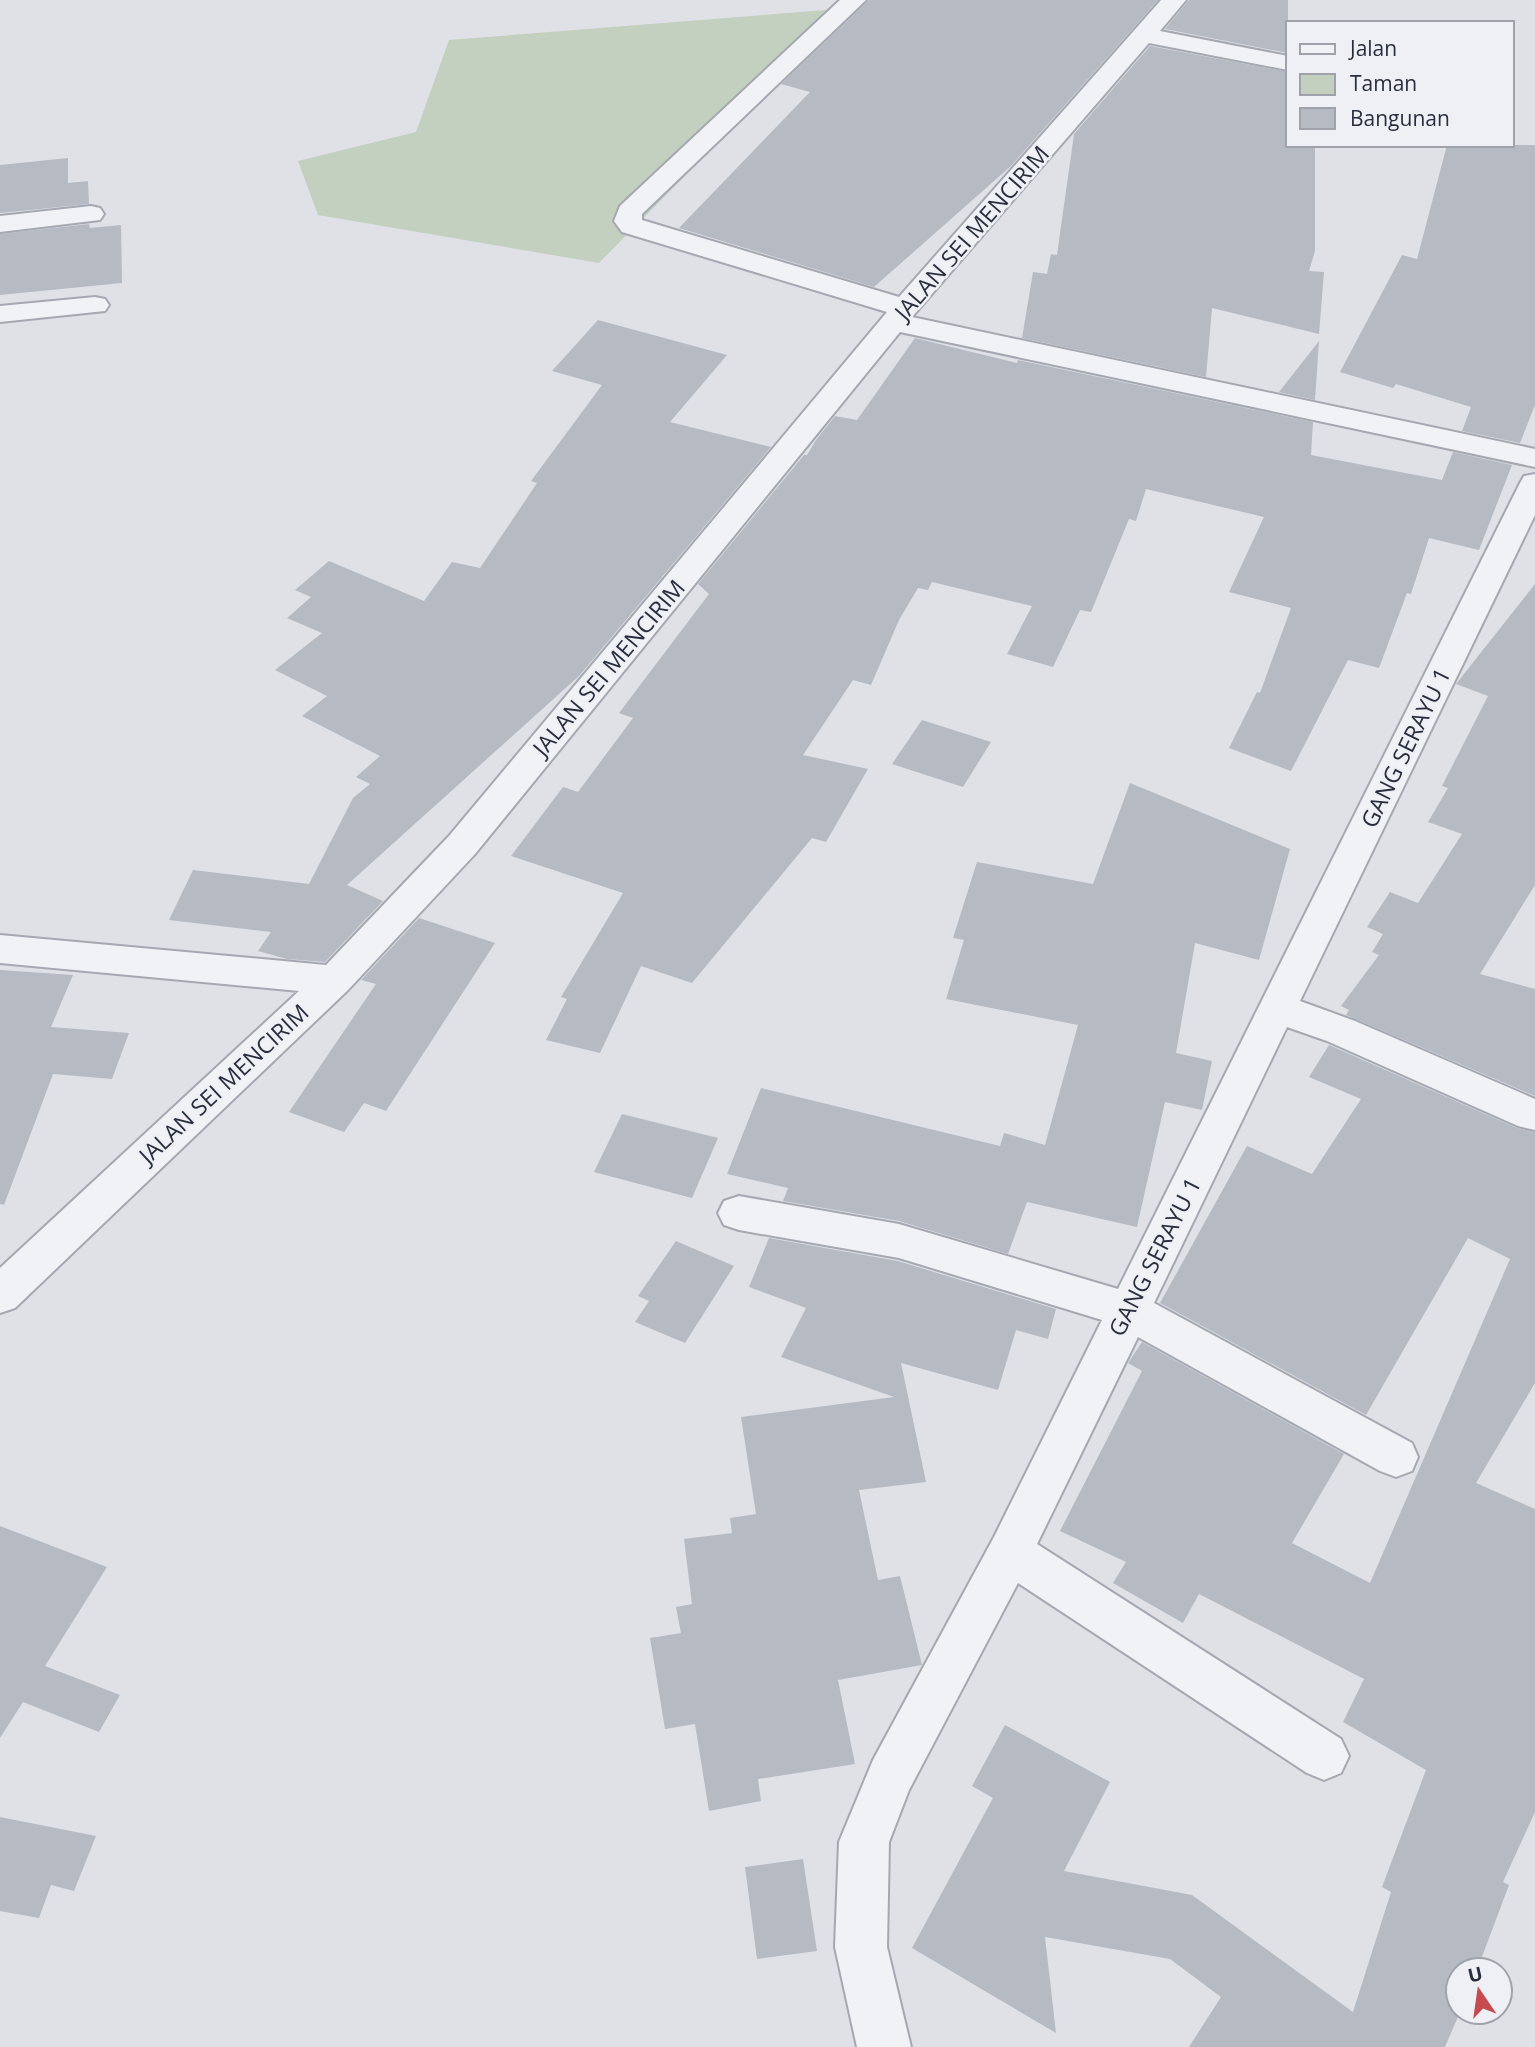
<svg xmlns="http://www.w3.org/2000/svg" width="1535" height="2047" font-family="'Open Sans',sans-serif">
<rect width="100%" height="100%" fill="#dfe1e7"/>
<path fill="#c3d0c0" d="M 851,8 L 599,263 L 318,215 L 298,161 L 416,132 L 449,40 Z"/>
<path fill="#b6bac3" d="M 869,0 L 1158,0 L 1011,166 L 874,287 L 679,228 L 810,92 L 781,84 Z
M 1189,0 L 1288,0 L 1288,53 L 1165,29 Z
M 1150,46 L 1288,72 L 1288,145 L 1315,145 L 1315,251 L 1309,271 L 1324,272 L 1319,334 L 1212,308 L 1206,377 L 1022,338 L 1033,272 L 1047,274 L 1051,254 L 1057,255 L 1074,134 Z
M 1447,145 L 1535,145 L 1535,405 L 1520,443 L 1462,431 L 1471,407 L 1396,384 L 1393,388 L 1340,372 L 1402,255 L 1417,259 Z
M 68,158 L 68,183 L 88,181 L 89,204 L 0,213 L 0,165 Z
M 89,224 L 90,228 L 121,225 L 122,283 L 0,295 L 0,234 Z
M 598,320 L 727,355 L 670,422 L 771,447 L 579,676 L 347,885 L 383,901 L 325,962 L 287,959 L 258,951 L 271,932 L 169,920 L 193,870 L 309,884 L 353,798 L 370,784 L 356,777 L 380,756 L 302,716 L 327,696 L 275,670 L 322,633 L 287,618 L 311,597 L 295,590 L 329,561 L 424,601 L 452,562 L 480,568 L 537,483 L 531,481 L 602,385 L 552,371 Z
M 915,338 L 1017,363 L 1018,360 L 1313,422 L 1311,455 L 1442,480 L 1453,452 L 1512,465 L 1479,550 L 1429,538 L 1411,594 L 1407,593 L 1379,668 L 1348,660 L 1291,771 L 1229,748 L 1257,692 L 1260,693 L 1291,608 L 1229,592 L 1264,517 L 1146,489 L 1136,521 L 1129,519 L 1091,612 L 1080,610 L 1053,667 L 1007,654 L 1032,606 L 932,582 L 928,590 L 918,588 L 899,620 L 871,685 L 853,680 L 803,755 L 868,769 L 826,842 L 812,838 L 692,983 L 641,966 L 600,1053 L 546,1040 L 567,999 L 561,997 L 623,893 L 511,856 L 563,787 L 578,792 L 633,718 L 619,713 L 709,594 L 698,584 L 804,455 L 807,455 L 816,440 L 835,416 L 857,420 Z
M 1319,341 L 1315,400 L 1279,392 Z
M 1535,584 L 1535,885 L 1480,974 L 1535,989 L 1535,1096 L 1346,1015 L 1349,1010 L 1341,1006 L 1379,955 L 1372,952 L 1383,934 L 1367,927 L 1390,892 L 1418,903 L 1462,834 L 1428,822 L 1448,788 L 1442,786 L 1488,696 L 1456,684 Z
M 922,720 L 991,742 L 963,787 L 892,764 Z
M 1130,783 L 1290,849 L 1259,960 L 1195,943 L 1176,1053 L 1212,1061 L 1202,1110 L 1165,1102 L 1137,1227 L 1027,1202 L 1008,1254 L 899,1221 L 783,1201 L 788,1188 L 727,1174 L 761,1088 L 1000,1146 L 1004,1133 L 1045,1145 L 1078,1025 L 946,999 L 964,940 L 953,938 L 977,862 L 1093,884 Z
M 419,918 L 495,943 L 386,1111 L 364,1103 L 344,1132 L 289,1112 L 376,984 L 361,980 Z
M 0,970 L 73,975 L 51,1027 L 129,1033 L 112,1079 L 53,1074 L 4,1205 L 0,1204 Z
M 1329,1045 L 1517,1128 L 1535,1132 L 1535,1383 L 1476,1483 L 1535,1509 L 1535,1812 L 1503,1882 L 1509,1885 L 1477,1970 L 1458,1970 L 1460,2012 L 1445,2047 L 1189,2047 L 1221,1997 L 1170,1959 L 1045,1937 L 1056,2033 L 912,1948 L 993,1798 L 972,1786 L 1005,1725 L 1110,1782 L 1064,1871 L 1192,1895 L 1353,2012 L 1391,1892 L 1382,1887 L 1426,1770 L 1343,1722 L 1364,1679 L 1199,1594 L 1183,1623 L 1113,1583 L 1126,1562 L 1060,1531 L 1142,1371 L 1128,1363 L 1142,1342 L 1344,1454 L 1292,1543 L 1370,1583 L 1510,1259 L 1468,1238 L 1366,1415 L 1160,1303 L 1247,1146 L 1312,1174 L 1361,1099 L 1309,1077 Z
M 622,1114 L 718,1138 L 692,1198 L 594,1172 Z
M 769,1238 L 898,1261 L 1056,1309 L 1048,1339 L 1016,1330 L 998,1390 L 901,1363 L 926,1482 L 859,1490 L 878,1580 L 900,1576 L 922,1665 L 838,1680 L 855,1764 L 758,1779 L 761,1801 L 709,1811 L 695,1724 L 665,1729 L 650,1638 L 681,1633 L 676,1607 L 692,1604 L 684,1539 L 732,1533 L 730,1518 L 756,1514 L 741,1417 L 894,1397 L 781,1357 L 806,1308 L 749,1287 Z
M 676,1241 L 734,1266 L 685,1343 L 635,1322 L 649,1301 L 638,1296 Z
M 0,1526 L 107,1567 L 45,1666 L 120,1695 L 99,1732 L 23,1702 L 0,1738 Z
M 0,1817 L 96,1836 L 74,1891 L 51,1885 L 39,1918 L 0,1911 Z
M 803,1859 L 817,1951 L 757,1959 L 745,1867 Z"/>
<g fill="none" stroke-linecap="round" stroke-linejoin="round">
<defs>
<path id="minor" d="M 840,0 L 866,0 L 642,214 L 642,220 L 899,297 L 1161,0 L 1186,0 L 1160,31 L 1288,56 L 1288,70 L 1149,43 L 912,317 L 1535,449 L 1535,467 L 900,332 L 475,854 L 348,990 L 15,1308 L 0,1313 L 0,1268 L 299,991 L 0,963 L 0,935 L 326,965 L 449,836 L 887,312 L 622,232 L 614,221 L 620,206 Z
M 91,206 L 100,208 L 104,214 L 100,220 L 0,232 L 0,216 Z
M 95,297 L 105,299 L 109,305 L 105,311 L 0,322 L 0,306 Z
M 1535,474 L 1535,515 L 1300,1001 L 1355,1021 L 1535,1099 L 1535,1130 L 1518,1126 L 1327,1041 L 1287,1027 L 1154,1303 L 1412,1443 L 1418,1457 L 1412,1471 L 1396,1477 L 1380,1471 L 1138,1337 L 1037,1544 L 1341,1739 L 1349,1756 L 1341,1773 L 1324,1780 L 1307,1773 L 1018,1583 L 909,1790 L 889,1842 L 887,1947 L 911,2047 L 857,2047 L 835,1947 L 839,1842 L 873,1760 L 994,1537 L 1102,1320 L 899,1258 L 739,1230 L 724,1225 L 718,1213 L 724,1201 L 739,1196 L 899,1224 L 1118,1289 L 1520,483 L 1524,476 Z"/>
</defs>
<use href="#minor" stroke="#a5a8b1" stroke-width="4"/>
<use href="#minor" fill="#f1f2f6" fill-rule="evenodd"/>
</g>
<g text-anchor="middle" stroke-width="5" stroke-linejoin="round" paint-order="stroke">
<g font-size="23" fill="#292e3d" stroke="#eef0f5">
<text transform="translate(972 233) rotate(-49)" y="8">JALAN SEI MENCIRIM</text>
<text transform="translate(609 668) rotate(-50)" y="8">JALAN SEI MENCIRIM</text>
<text transform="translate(1406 748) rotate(-64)" y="8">GANG SERAYU 1</text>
<text transform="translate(224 1084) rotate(-43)" y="8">JALAN SEI MENCIRIM</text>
<text transform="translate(1155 1257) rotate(-63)" y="8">GANG SERAYU 1</text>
</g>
</g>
<rect x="1286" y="21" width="228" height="126" fill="#eef0f5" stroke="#9fa2ab" stroke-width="2"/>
<rect x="1300" y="44" width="35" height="10" fill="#f1f2f6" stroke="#9fa2ab" stroke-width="2"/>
<text x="1350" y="56" font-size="21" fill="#292e3d">Jalan</text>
<rect x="1300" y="74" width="35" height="21" fill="#c3d0c0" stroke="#9fa2ab" stroke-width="2"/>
<text x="1350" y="91" font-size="21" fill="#292e3d">Taman</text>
<rect x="1300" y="108" width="35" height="21" fill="#b6bac3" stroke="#9fa2ab" stroke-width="2"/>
<text x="1350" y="126" font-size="21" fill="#292e3d">Bangunan</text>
<g transform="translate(1479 1991) rotate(347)"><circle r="33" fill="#eef0f5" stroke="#9fa2ab" stroke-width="2"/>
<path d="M0-5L12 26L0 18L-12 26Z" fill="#c54b4f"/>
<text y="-10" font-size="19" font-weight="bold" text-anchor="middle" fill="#292e3d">U</text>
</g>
</svg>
